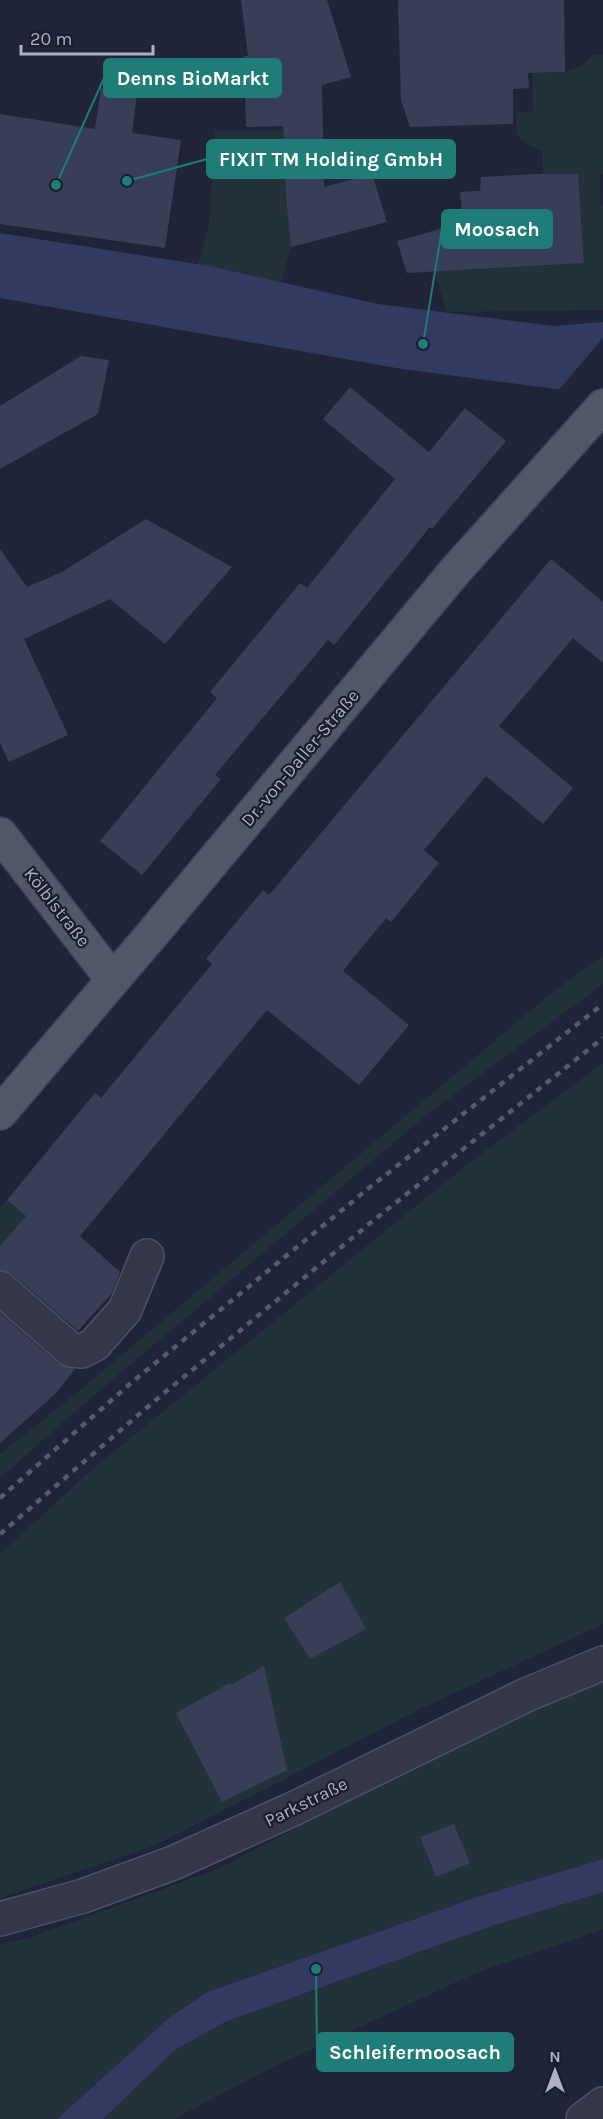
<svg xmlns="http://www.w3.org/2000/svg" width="603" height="2119" font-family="Karla,sans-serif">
<rect width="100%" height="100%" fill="#202439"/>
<path fill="#22313a" d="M 593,55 L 603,55 L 603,174 L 600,174 L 601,206 L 603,206 L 603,310 L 447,312 L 423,234 L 462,218 L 466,270 L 584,263 L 579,185 L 544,187 L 542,151 C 519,140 515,140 516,113 L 533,111 L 533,73 C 557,72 577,75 593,55 Z
M 283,130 L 286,197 L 291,247 L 281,282 L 198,265 L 209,225 L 215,131 Z
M 603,956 L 603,984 L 429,1113 L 79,1408 L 0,1478 L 0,1454 L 73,1396 L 555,990 Z
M 603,1063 L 603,1624 L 420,1709 L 156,1845 L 0,1898 L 0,1554 L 96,1466 L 464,1167 Z
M 7,1200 L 26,1216 L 0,1246 L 0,1207 Z
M 603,1680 L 603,1859 L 480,1896 L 207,1992 L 170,2017 L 57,2119 L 0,2119 L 0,1945 L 31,1937 L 212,1871 L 537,1707 Z
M 603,1892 L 603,1929 L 476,1973 L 269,2069 L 174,2119 L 103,2119 L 175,2050 L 225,2022 L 489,1927 Z"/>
<path fill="#323a61" d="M 0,233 L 209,266 L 378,304 L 553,326 L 603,322 L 603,395 L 402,369 L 0,298 Z
M 603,1859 L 603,1892 L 489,1927 L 225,2022 L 175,2050 L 103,2119 L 57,2119 L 170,2017 L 207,1992 L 480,1896 Z"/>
<path fill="#202439" d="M 603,338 L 603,398 L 557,392 Z"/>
<path fill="#393e57" d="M 241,0 L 327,0 L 351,77 L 322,85 L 324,187 L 372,174 L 387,222 L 291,247 L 286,197 L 283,126 L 246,127 L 244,56 L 248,56 Z
M 398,0 L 564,0 L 565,72 L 528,73 L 529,88 L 513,89 L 513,124 L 410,127 L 401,100 Z
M 101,88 L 137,93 L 132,133 L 181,140 L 165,248 L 0,224 L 0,114 L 95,129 Z
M 538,174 L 578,174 L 584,263 L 407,273 L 397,241 L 463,223 L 460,192 L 480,191 L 481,177 Z
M 81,356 L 109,360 L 98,414 L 0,469 L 0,406 Z
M 350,387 L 429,452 L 465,408 L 506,441 L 432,529 L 430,527 L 334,645 L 328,640 L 215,775 L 221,779 L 142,875 L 100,841 L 217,698 L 210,692 L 300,583 L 307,588 L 395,479 L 323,419 Z
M 146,519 L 232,567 L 165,644 L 110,599 L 24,639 L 68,735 L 9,762 L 0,743 L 0,549 L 27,587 L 62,572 Z
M 551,559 L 603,602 L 603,663 L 573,638 L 499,726 L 573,788 L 543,824 L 486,776 L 424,850 L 439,863 L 391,922 L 386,918 L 343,971 L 409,1025 L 359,1085 L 267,1010 L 80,1236 L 120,1272 L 112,1293 L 78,1331 L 12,1274 L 0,1270 L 0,1246 L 26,1216 L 7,1200 L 95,1093 L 101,1098 L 212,964 L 206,959 L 263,890 L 269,895 Z
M 0,1313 L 59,1364 L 75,1369 L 55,1394 L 0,1443 Z
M 340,1582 L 366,1629 L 310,1659 L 284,1618 Z
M 264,1666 L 287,1770 L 222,1802 L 176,1713 L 230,1683 L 231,1685 Z
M 454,1824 L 470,1863 L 436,1877 L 420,1837 Z"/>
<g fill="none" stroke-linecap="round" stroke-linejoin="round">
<defs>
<path id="minor" d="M 0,1288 L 71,1350 L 82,1351 L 94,1345 L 125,1310 L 147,1256
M 0,1919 L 83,1896 L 173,1863 L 293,1809 L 526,1695 L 603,1663
M 583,2119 L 603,2104"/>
<path id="major" d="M 0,834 L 113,980
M 0,1113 L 159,926 L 456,570 L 603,406"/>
</defs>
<use href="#minor" stroke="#4e5164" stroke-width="36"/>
<use href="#major" stroke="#3d4053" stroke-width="36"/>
<use href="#minor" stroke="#333749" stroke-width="33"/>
<use href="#major" stroke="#515669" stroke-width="33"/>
<path stroke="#555a70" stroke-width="4.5" stroke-dasharray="6 6" stroke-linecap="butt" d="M 0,1498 L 131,1383 L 369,1188 L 603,1004
M 0,1534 L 151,1404 L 374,1220 L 603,1038"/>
</g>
<g text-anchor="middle" stroke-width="4.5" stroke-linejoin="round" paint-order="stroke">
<g font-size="18" fill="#aeb1c6" stroke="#191d2e">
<text transform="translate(300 758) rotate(-50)" y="6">Dr.-von-Daller-Straße</text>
<text transform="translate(57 907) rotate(52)" y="6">Kölblstraße</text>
<text transform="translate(306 1802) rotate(-26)" y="6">Parkstraße</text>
</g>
</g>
<path fill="none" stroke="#1f7c77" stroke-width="2" d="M56 185L104 78M127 181L207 159M423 344L442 229M316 1969L317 2052"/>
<g fill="#1f7c77" stroke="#191d2e" stroke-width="2">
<circle cx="56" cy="185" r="6"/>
<circle cx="127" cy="181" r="6"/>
<circle cx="423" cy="344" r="6"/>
<circle cx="316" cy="1969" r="6"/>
</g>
<g fill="#1f7c77" stroke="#1f7c77" stroke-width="2">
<rect x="104" y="59" width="177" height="38" rx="6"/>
<rect x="207" y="140" width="248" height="38" rx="6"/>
<rect x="442" y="210" width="110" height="38" rx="6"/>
<rect x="317" y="2033" width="196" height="38" rx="6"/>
</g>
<g font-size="20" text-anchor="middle" font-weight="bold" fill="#fff">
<text x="193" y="85">Denns BioMarkt</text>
<text x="331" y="166">FIXIT TM Holding GmbH</text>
<text x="497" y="236">Moosach</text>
<text x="415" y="2059">Schleifermoosach</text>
</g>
<g transform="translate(555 2071)" stroke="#191d2e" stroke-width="4.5" paint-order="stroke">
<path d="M0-4.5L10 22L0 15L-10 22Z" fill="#aeb1c6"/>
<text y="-9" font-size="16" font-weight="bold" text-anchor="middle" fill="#aeb1c6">N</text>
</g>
<path d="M21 45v9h132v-9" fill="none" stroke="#aeb1c6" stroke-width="3"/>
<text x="30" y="45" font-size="18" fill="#aeb1c6" stroke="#191d2e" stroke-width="4.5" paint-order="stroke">20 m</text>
</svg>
